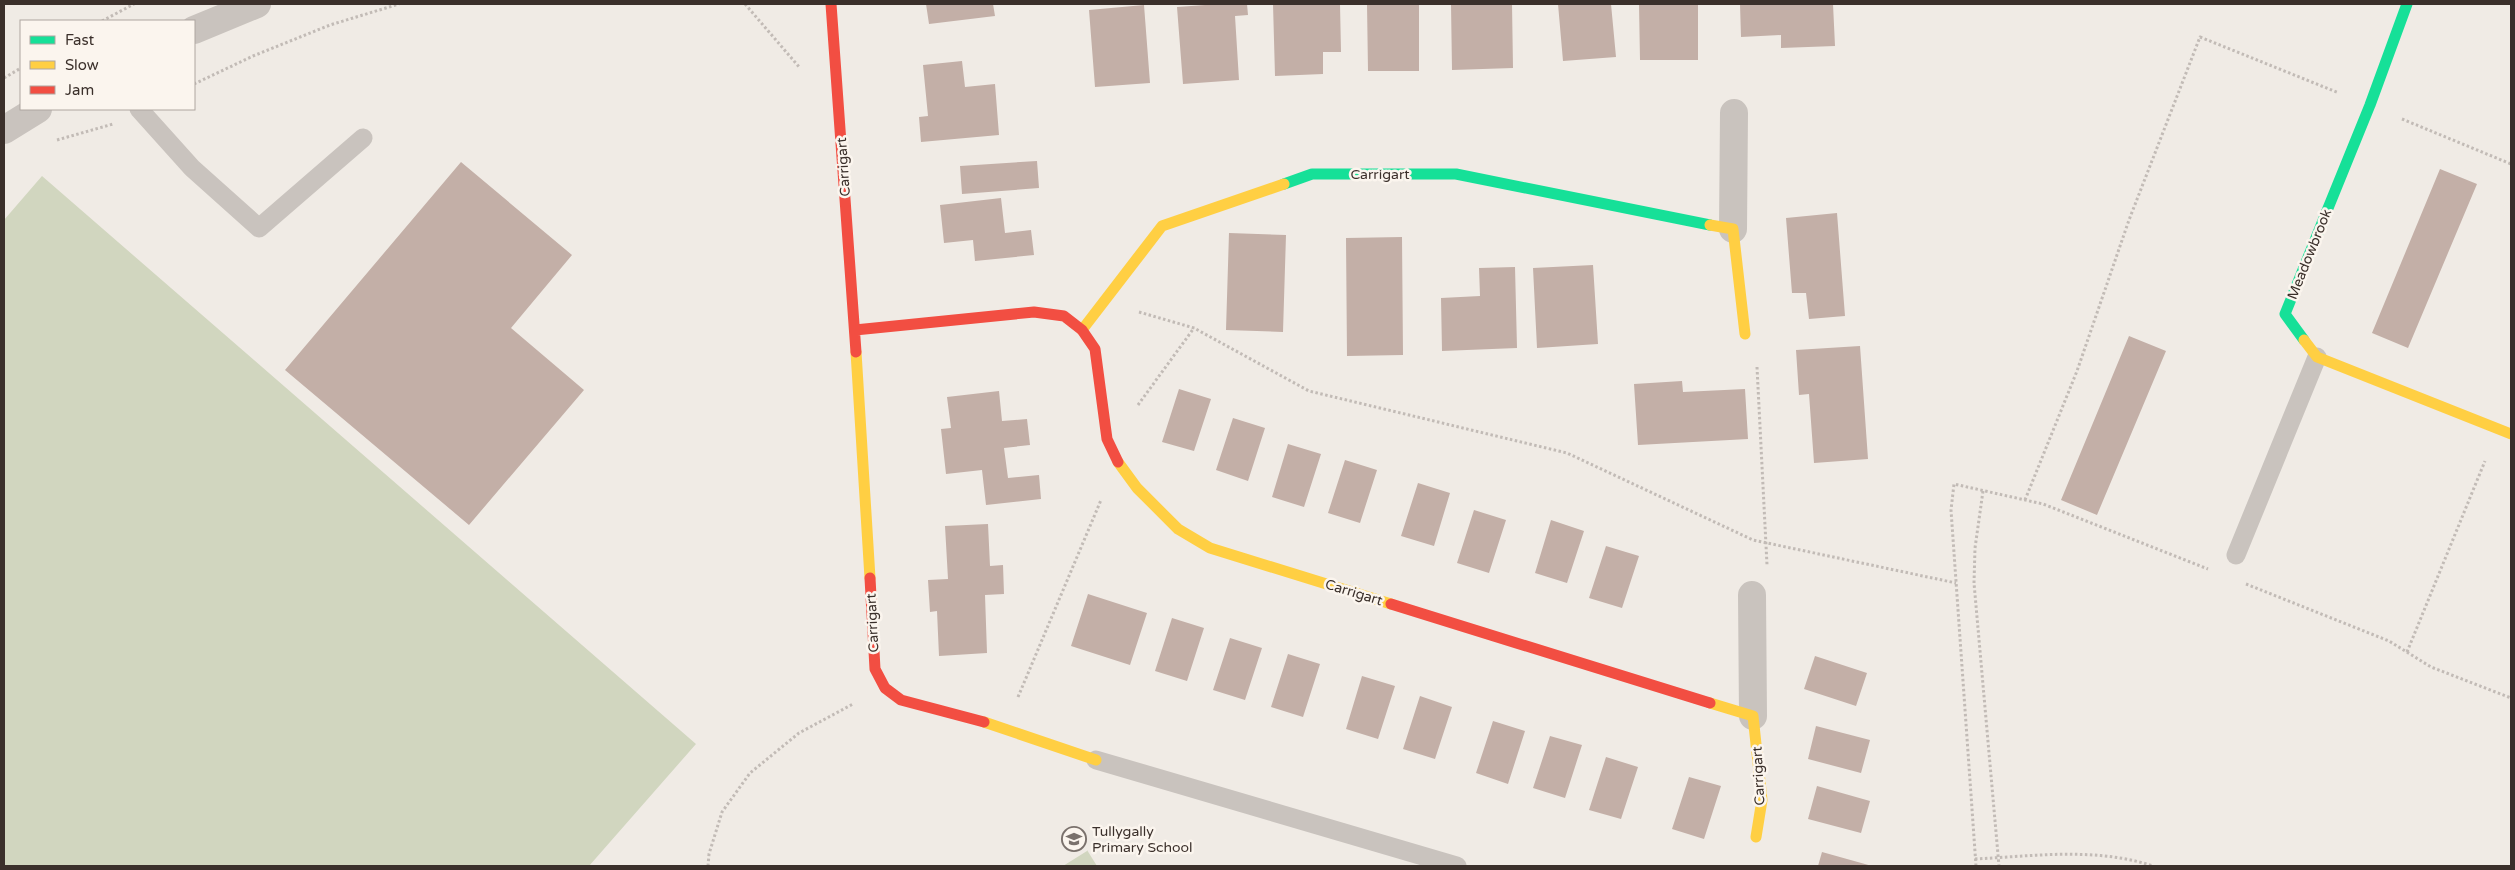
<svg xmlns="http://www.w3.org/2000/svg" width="2515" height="870" font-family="'Varela Round',sans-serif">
<rect width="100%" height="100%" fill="#f0ebe5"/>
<path fill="#d1d6bf" d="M 42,176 L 696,744 L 589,866 L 4,866 L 4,220 Z
M 1087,850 L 1097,866 L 1063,866 L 1087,851 Z"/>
<path fill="#c3afa7" d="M 926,4 L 993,4 L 995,16 L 929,24 Z
M 1219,4 L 1247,4 L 1248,15 L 1235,16 L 1239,80 L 1183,84 L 1177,7 Z
M 1273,4 L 1340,4 L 1341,52 L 1323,52 L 1323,74 L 1275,76 Z
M 1367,4 L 1419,4 L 1419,71 L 1368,71 Z
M 1451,4 L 1512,4 L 1513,68 L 1452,70 Z
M 1558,4 L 1611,4 L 1616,57 L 1563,61 Z
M 1639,4 L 1698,4 L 1698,60 L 1640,60 Z
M 1740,4 L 1833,4 L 1835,46 L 1781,48 L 1781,35 L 1741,37 Z
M 1144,5 L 1150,83 L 1095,87 L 1089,10 Z
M 962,61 L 965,87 L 995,84 L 999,135 L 921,142 L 919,117 L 928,116 L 923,65 Z
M 1037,161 L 1039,188 L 962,194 L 960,166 Z
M 461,162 L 572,255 L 511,328 L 584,390 L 469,525 L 285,370 Z
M 2440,169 L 2477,184 L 2408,348 L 2372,333 Z
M 1001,198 L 1005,233 L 1031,230 L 1034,255 L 975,261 L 973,240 L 944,243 L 940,205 Z
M 1837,213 L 1845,316 L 1809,319 L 1806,293 L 1792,293 L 1786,218 Z
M 1229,233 L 1286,235 L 1283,332 L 1226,330 Z
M 1402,237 L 1403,355 L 1347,356 L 1346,238 Z
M 1593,265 L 1598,344 L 1537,348 L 1533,268 Z
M 1515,267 L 1517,348 L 1442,351 L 1441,298 L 1480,296 L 1479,268 Z
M 2129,336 L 2166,351 L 2097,515 L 2061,500 Z
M 1860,346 L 1868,459 L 1814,463 L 1809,394 L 1799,395 L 1796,350 Z
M 1682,381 L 1683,392 L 1745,389 L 1748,439 L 1638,445 L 1634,384 Z
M 1179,389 L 1211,399 L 1194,451 L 1162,442 Z
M 999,391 L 1002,421 L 1027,419 L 1030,445 L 1004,448 L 1008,478 L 1039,475 L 1041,499 L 986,505 L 982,470 L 946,474 L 941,429 L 951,428 L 947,397 Z
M 1233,418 L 1265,428 L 1248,481 L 1216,470 Z
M 1288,444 L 1321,454 L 1304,507 L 1272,497 Z
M 1345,460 L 1377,470 L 1360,523 L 1328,513 Z
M 1418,483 L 1450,493 L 1434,546 L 1401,536 Z
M 1474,510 L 1506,520 L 1489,573 L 1457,563 Z
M 1551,520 L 1584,531 L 1567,583 L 1535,573 Z
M 988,524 L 990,566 L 1003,565 L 1004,594 L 985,595 L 987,653 L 939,656 L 937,611 L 930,612 L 928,580 L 948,579 L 945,526 Z
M 1606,546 L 1639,556 L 1622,608 L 1589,598 Z
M 1088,594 L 1147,613 L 1130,665 L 1071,646 Z
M 1172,618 L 1204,628 L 1187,681 L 1155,671 Z
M 1230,638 L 1262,648 L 1245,700 L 1213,690 Z
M 1288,654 L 1320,664 L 1303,717 L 1271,707 Z
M 1815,656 L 1867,673 L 1856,706 L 1804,689 Z
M 1362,676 L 1395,686 L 1378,739 L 1346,729 Z
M 1420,696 L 1452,707 L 1435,759 L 1403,749 Z
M 1493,721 L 1525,731 L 1508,784 L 1476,773 Z
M 1816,726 L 1870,740 L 1861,773 L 1808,759 Z
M 1550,736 L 1582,745 L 1565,798 L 1533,788 Z
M 1606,757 L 1638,767 L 1621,819 L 1589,810 Z
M 1689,777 L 1721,786 L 1704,839 L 1672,829 Z
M 1817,786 L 1870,801 L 1861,833 L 1808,819 Z
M 1822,852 L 1872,866 L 1818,866 Z"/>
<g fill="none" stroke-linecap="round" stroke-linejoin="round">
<path stroke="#c2bbb6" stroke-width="3" stroke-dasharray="2.5 2.5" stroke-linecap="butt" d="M 745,4 L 800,68
M 102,21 L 134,4
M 4,78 L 21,68
M 194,84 L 253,56 L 330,25 L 399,4
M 2402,119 L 2511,164
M 57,140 L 113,124
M 1139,312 L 1194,328 L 1309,391 L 1567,453 L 1753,540 L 1956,583
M 1757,367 L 1767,565
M 1138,405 L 1194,328
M 1983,491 L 1975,548 L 1974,583 L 1999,866
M 2025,500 L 2077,371 L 2129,220 L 2200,37 L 2339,93
M 2246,584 L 2389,641 L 2431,667 L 2511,698
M 2407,652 L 2485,461
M 1018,697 L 1101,500
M 1975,859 C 2034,856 2096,847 2153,866
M 708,866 L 709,854 L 722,812 L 750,773 L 799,733 L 853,704
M 1976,866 L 1951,510 L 1954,484 L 2043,504 L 2208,569"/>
<path stroke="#c9c3be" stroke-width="19" d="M 139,109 L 192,168 L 259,228 L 363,138
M 2236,555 L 2317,357
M 1096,760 L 1457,866"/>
<path stroke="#c9c3be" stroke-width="28" d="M 194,30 L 257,4
M 4,130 L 38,109
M 1733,229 L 1734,113
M 1752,595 L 1753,716"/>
<path stroke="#16e098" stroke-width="11" d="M 1284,184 L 1312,174 L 1456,174 L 1710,225
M 2304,340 L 2285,314 L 2370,105 L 2407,4"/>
<path stroke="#ffcf43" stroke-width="11" d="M 1710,225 L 1733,229 L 1745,334
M 1082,330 L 1162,226 L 1284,184
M 2304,340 L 2317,357 L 2511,434
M 856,352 L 870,578
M 1118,462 L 1137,488 L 1178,529 L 1210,548 L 1391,604
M 1710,703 L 1753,716 L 1762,800 L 1756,837
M 984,722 L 1096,760"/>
<path stroke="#f24e42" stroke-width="11" d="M 831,4 L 856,352
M 855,330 L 1034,312 L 1064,316 L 1082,330 L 1095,349 L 1107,439 L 1118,462
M 870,578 L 875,669 L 885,688 L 901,700 L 984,722
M 1391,604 L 1710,703"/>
</g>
<defs>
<symbol id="school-ring" viewBox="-11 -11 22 22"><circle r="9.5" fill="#fbf5ee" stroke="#7a716c" stroke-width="1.5"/><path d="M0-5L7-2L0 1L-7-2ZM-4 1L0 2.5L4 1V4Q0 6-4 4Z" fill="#7a716c"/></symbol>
</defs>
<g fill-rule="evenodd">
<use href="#school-ring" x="1060" y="825" width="28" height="28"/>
</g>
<g text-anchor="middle" stroke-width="5" stroke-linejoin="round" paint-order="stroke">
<g font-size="14" fill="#3b302b" stroke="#fbf5ee">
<text transform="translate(843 167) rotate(-94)" y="5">Carrigart</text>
<text x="1380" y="179">Carrigart</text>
<text transform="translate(2309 254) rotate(-68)" y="5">Meadowbrook</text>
<text transform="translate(1354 592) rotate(17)" y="5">Carrigart</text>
<text transform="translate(872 623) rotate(-93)" y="5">Carrigart</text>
<text transform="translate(1758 776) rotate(-93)" y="5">Carrigart</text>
</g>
<g font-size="14" fill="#3b302b" stroke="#fbf5ee" text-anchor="start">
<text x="1092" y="836">Tullygally<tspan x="1092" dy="16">Primary School</tspan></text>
</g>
</g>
<rect width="2515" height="870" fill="none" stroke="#3b302b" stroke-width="10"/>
<rect x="20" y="20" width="175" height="90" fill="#fbf5ee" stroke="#aea6a0"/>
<rect x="30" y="36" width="25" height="8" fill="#16e098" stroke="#aea6a0"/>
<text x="65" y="45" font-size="15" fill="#3b302b">Fast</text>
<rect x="30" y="61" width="25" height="8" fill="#ffcf43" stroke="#aea6a0"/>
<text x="65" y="70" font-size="15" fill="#3b302b">Slow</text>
<rect x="30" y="86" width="25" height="8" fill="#f24e42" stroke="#aea6a0"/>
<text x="65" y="95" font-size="15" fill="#3b302b">Jam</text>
</svg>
